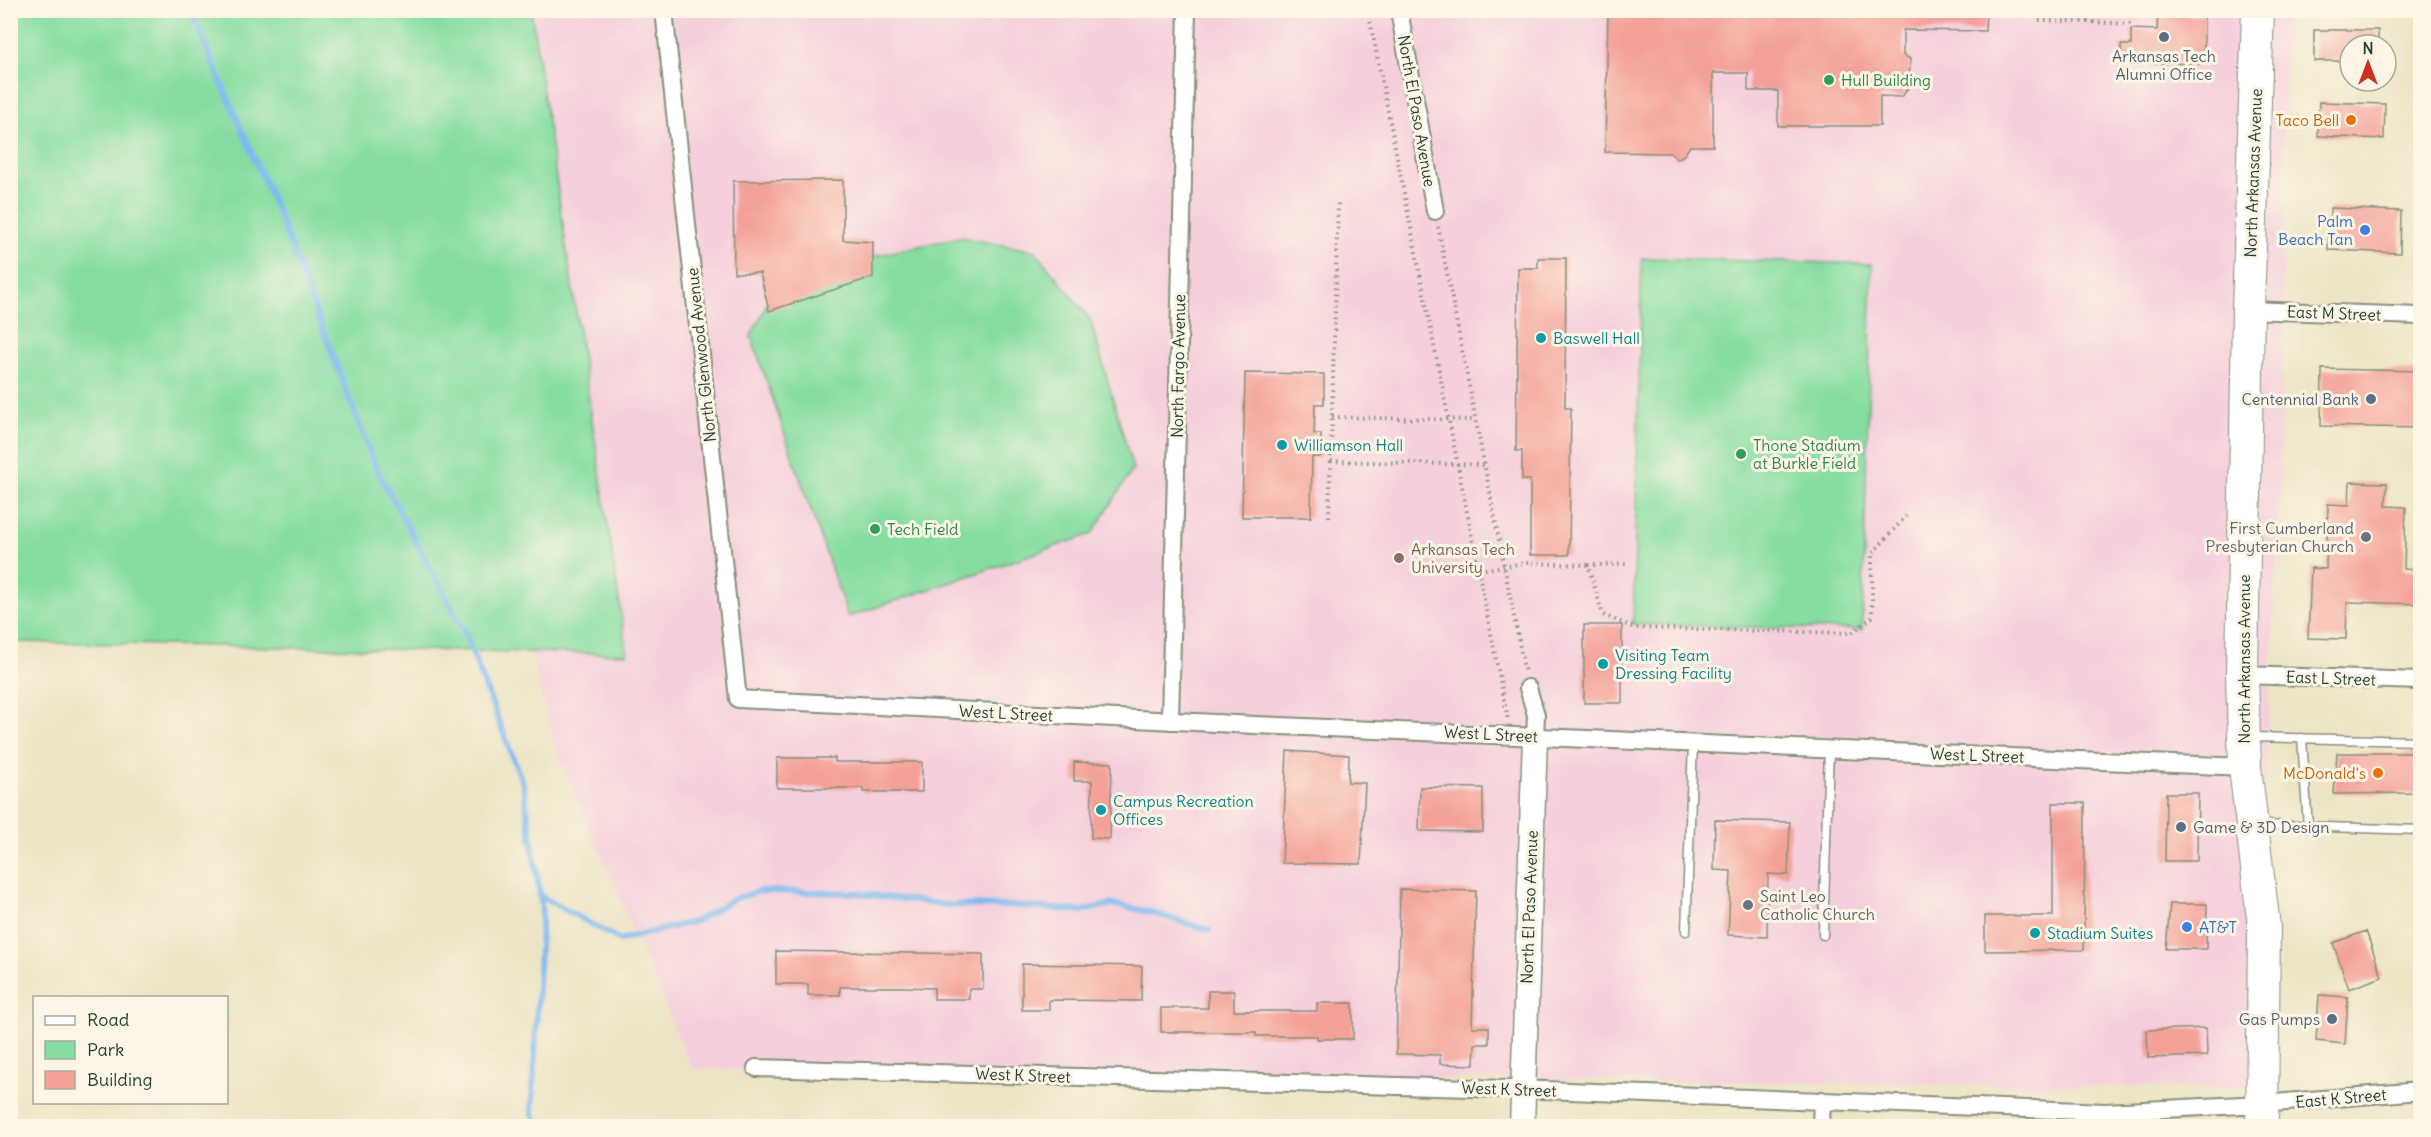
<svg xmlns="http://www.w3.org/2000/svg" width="2431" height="1137" font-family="Delius,sans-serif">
<rect width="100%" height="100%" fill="#fcf5e5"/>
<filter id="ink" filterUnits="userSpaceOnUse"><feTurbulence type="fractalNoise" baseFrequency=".0167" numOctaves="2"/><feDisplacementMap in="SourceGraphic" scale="12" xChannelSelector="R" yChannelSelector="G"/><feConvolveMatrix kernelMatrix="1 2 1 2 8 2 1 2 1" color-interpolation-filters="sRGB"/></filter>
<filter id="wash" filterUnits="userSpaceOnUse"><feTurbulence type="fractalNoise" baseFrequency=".008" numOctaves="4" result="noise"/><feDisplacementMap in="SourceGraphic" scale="24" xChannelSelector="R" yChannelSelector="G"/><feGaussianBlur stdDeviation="1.35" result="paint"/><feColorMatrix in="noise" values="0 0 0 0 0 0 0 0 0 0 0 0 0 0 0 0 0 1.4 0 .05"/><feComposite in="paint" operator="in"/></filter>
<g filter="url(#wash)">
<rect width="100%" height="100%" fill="#ede4c5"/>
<path fill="#f5cfdc" d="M 481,11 L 2286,11 L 2281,471 L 2250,1088 L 692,1069 L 556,750 L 528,644 Z"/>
<path fill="#85dda1" stroke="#528d6a" stroke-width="1.5" d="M 11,10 L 531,11 L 627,654 L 11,642 Z
M 960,237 L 1035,251 L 1090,319 L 1133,469 L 1092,534 L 848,617 L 751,336 L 767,304 L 852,261 Z
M 1642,258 L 1872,264 L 1862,630 L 1633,624 Z"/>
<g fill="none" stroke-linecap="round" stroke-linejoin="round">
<path stroke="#7eb9f0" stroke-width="6" d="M 190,10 L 278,213 L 376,468 L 464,631 L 523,784 L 542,908 L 532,1111 L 538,1126
M 539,895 L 620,940 L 696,921 L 734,899 L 760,891 L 856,893 L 946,905 L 1018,906 L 1082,911 L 1112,904 L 1150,912 L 1209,930"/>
</g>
<g id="blocks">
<path fill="#f4a198" d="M 1608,10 L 1986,10 L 1985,31 L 1903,30 L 1903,55 L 1910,59 L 1909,86 L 1902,97 L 1880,96 L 1880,126 L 1778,126 L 1778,91 L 1748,91 L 1748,73 L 1713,73 L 1713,146 L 1690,146 L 1684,155 L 1677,159 L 1671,153 L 1605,152 Z
M 2158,10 L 2185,10 L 2185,16 L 2204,16 L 2204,55 L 2199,54 L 2199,64 L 2121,62 L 2121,45 L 2131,45 L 2131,29 L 2157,30 Z
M 2314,30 L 2378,30 L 2378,45 L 2350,45 L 2350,61 L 2314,61 Z
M 2319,102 L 2385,104 L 2384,139 L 2318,136 Z
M 843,180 L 843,240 L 873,242 L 873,277 L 769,311 L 760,273 L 734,273 L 733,181 Z
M 2330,208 L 2401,211 L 2400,253 L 2328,250 Z
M 1538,258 L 1566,258 L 1565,408 L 1571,408 L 1569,555 L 1530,555 L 1530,480 L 1522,480 L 1522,451 L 1516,451 L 1518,268 L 1538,268 Z
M 2322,369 L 2421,371 L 2421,428 L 2321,426 Z
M 1245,373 L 1324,374 L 1324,404 L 1315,404 L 1314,434 L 1321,434 L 1320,457 L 1312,457 L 1311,517 L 1242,517 Z
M 2350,482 L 2387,483 L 2386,506 L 2406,507 L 2404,569 L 2421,570 L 2421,604 L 2347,602 L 2346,639 L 2308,638 L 2311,568 L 2326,569 L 2328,504 L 2349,505 Z
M 1584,625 L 1622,625 L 1622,703 L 1584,703 Z
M 1287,751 L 1349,755 L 1348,782 L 1365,783 L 1361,864 L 1282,863 Z
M 2337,753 L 2421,753 L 2421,793 L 2334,794 Z
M 777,758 L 835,758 L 835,762 L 922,762 L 922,792 L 863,792 L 863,788 L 777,788 Z
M 1074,762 L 1112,763 L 1110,839 L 1091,838 L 1092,781 L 1074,781 Z
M 1420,787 L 1483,788 L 1483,832 L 1419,831 Z
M 2166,793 L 2198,793 L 2197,861 L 2165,861 Z
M 2053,803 L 2085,803 L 2084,950 L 1985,951 L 1985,916 L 2053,916 Z
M 1715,820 L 1790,822 L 1788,875 L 1768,874 L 1767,937 L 1728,935 L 1731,871 L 1714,870 Z
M 1400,889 L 1476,891 L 1472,1027 L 1489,1027 L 1489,1044 L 1475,1044 L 1474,1065 L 1440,1064 L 1440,1055 L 1396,1054 Z
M 2170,904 L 2207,904 L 2206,949 L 2166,949 Z
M 2366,931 L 2382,977 L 2349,989 L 2333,943 Z
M 776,951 L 983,954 L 983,989 L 969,989 L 969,999 L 934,999 L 934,988 L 903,987 L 840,987 L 840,995 L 808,995 L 808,984 L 776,984 Z
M 1022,964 L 1142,966 L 1141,1001 L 1049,1000 L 1049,1010 L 1022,1010 Z
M 1208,991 L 1234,991 L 1234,1011 L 1317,1011 L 1317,1003 L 1353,1003 L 1353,1039 L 1317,1039 L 1317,1036 L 1256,1036 L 1256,1032 L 1161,1032 L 1161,1008 L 1208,1008 Z
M 2319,995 L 2348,997 L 2345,1044 L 2316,1041 Z
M 2206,1028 L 2207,1056 L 2148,1058 L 2147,1030 Z"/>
</g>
</g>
<g filter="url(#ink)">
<use href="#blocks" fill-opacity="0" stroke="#86907c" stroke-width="1.5"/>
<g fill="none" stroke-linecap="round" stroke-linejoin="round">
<defs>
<path id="lane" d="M 2250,737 L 2420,741
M 2302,738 L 2308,827
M 2259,825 L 2420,830
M 1686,931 L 1693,743
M 1823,935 L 1829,749"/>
<path id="street" d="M 664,10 L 738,699 L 1255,725 L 2245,767
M 1399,10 L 1435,211
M 2248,310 L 2420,316
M 2242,675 L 2420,681
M 1528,688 L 1536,715 L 1535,737
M 1170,721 L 1187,10
M 756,1068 L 1544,1090 L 2105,1112 L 2262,1104 L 2420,1091
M 1821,1126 L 1822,1100"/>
<path id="secondary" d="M 1522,1126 L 1535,737"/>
<path id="highway" d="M 2258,10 L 2248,310 L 2242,675 L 2245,767 L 2264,927 L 2262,1126"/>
</defs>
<use href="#lane" stroke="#86907c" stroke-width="11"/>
<use href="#street" stroke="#86907c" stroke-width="20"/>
<use href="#secondary" stroke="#86907c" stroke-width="27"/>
<use href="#highway" stroke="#86907c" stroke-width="34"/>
<path stroke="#86907c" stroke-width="4" stroke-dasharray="1.5 4.5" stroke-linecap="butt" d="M 1368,10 L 1508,720
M 2039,20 L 2134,24
M 1438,227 L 1525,673
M 1332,417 L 1476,420
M 1331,461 L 1485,465
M 1329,517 L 1338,202
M 1588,565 L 1630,564
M 1479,570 L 1525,563 L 1588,565 L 1603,615 L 1635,628 L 1852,633 L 1872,617 L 1872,554 L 1906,516"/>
<use href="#lane" stroke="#fff" stroke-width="8"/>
<use href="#street" stroke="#fff" stroke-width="16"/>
<use href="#secondary" stroke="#fff" stroke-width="24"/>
<use href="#highway" stroke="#fff" stroke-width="32"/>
</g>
</g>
<g fill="#5c6f8a" stroke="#fcf5e5" stroke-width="2">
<circle cx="2164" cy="37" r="6"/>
<circle cx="2371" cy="399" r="6"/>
<circle cx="2181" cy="827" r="6"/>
<circle cx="2332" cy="1019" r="6"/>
</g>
<g fill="#2e9e5b" stroke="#fcf5e5" stroke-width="2">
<circle cx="1829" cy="80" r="6"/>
<circle cx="1741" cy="454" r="6"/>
<circle cx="875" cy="529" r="6"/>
</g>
<g fill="#e8710a" stroke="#fcf5e5" stroke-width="2">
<circle cx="2351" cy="120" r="6"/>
<circle cx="2378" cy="773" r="6"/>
</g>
<g fill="#3f7fe0" stroke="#fcf5e5" stroke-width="2">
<circle cx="2365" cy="230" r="6"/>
<circle cx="2187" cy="927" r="6"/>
</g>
<g fill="#0f9aa8" stroke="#fcf5e5" stroke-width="2">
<circle cx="1541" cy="338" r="6"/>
<circle cx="1282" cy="445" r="6"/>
<circle cx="1603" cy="664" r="6"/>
<circle cx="1101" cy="810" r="6"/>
<circle cx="2035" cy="933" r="6"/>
</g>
<g fill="#6b7280" stroke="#fcf5e5" stroke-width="2">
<circle cx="2366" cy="537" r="6"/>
<circle cx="1748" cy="905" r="6"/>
</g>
<circle fill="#8d6e63" stroke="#fcf5e5" stroke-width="2" cx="1399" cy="558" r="6"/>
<g text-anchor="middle" stroke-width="6" stroke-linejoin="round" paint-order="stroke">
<g font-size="16" fill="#4e5e75" stroke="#fcf5e5" text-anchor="end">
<text x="2164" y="62" text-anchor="middle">Arkansas Tech<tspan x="2164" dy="18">Alumni Office</tspan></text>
<text x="2359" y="405">Centennial Bank</text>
<text x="2193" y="833" text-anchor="start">Game &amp; 3D Design</text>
<text x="2320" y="1025">Gas Pumps</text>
</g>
<g font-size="16" fill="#27864d" stroke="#fcf5e5" text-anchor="start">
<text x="1841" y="86">Hull Building</text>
<text x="1753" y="451">Thone Stadium<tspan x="1753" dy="18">at Burkle Field</tspan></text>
<text x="887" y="535">Tech Field</text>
</g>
<g font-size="16" fill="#1f3d34" stroke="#fcf5e5">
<text transform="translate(1417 111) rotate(80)" y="6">North El Paso Avenue</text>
<text transform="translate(2253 173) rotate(-88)" y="6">North Arkansas Avenue</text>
<text transform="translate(2334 313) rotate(2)" y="6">East M Street</text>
<text transform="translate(701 355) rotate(-96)" y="6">North Glenwood Avenue</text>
<text transform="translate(1178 366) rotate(-89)" y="6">North Fargo Avenue</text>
<text transform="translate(2244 659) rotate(-90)" y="6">North Arkansas Avenue</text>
<text transform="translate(2331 678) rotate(2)" y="6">East L Street</text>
<text transform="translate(1006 713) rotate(3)" y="6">West L Street</text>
<text transform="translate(1491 734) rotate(3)" y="6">West L Street</text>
<text transform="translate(1977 755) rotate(2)" y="6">West L Street</text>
<text transform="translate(1529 907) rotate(-88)" y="6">North El Paso Avenue</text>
<text transform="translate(1023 1075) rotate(2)" y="6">West K Street</text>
<text transform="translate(1509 1089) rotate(2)" y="6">West K Street</text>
<text transform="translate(2341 1098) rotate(-5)" y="6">East K Street</text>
</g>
<g font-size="16" fill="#c56008" stroke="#fcf5e5" text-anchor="end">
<text x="2339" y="126">Taco Bell</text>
<text x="2366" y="779">McDonald's</text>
</g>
<g font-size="16" fill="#366cbe" stroke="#fcf5e5" text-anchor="end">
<text x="2353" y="227">Palm<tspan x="2353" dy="18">Beach Tan</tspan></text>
<text x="2199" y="933" text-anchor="start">AT&amp;T</text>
</g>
<g font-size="16" fill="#0d838f" stroke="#fcf5e5" text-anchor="start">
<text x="1553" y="344">Baswell Hall</text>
<text x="1294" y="451">Williamson Hall</text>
<text x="1615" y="661">Visiting Team<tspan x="1615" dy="18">Dressing Facility</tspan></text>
<text x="1113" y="807">Campus Recreation<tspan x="1113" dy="18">Offices</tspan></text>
<text x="2047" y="939">Stadium Suites</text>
</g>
<g font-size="16" fill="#5b616d" stroke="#fcf5e5" text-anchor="end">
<text x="2354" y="534">First Cumberland<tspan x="2354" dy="18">Presbyterian Church</tspan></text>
<text x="1760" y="902" text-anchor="start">Saint Leo<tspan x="1760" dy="18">Catholic Church</tspan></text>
</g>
<g font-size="16" fill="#785e54" stroke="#fcf5e5" text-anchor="start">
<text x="1411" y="555">Arkansas Tech<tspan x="1411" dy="18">University</tspan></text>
</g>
</g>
<rect width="2431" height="1137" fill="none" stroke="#fcf5e5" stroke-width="36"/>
<rect x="33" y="996" width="195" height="108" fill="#fcf5e5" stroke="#a4ab9e" stroke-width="1.5"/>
<rect x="45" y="1016" width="30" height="9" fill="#ffffff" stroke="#a4ab9e" stroke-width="1.5"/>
<text x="87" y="1026" font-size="18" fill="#1f3d34">Road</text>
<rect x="45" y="1041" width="30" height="18" fill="#85dda1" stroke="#a4ab9e" stroke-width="1.5"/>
<text x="87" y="1056" font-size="18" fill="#1f3d34">Park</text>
<rect x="45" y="1071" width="30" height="18" fill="#f4a198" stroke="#a4ab9e" stroke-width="1.5"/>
<text x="87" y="1086" font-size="18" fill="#1f3d34">Building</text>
<g transform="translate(2368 63)"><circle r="28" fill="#fcf5e5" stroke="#a4ab9e" stroke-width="1.5"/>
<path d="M0-4.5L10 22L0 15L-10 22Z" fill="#c8321e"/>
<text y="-9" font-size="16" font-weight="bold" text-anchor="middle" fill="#1f3d34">N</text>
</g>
</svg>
